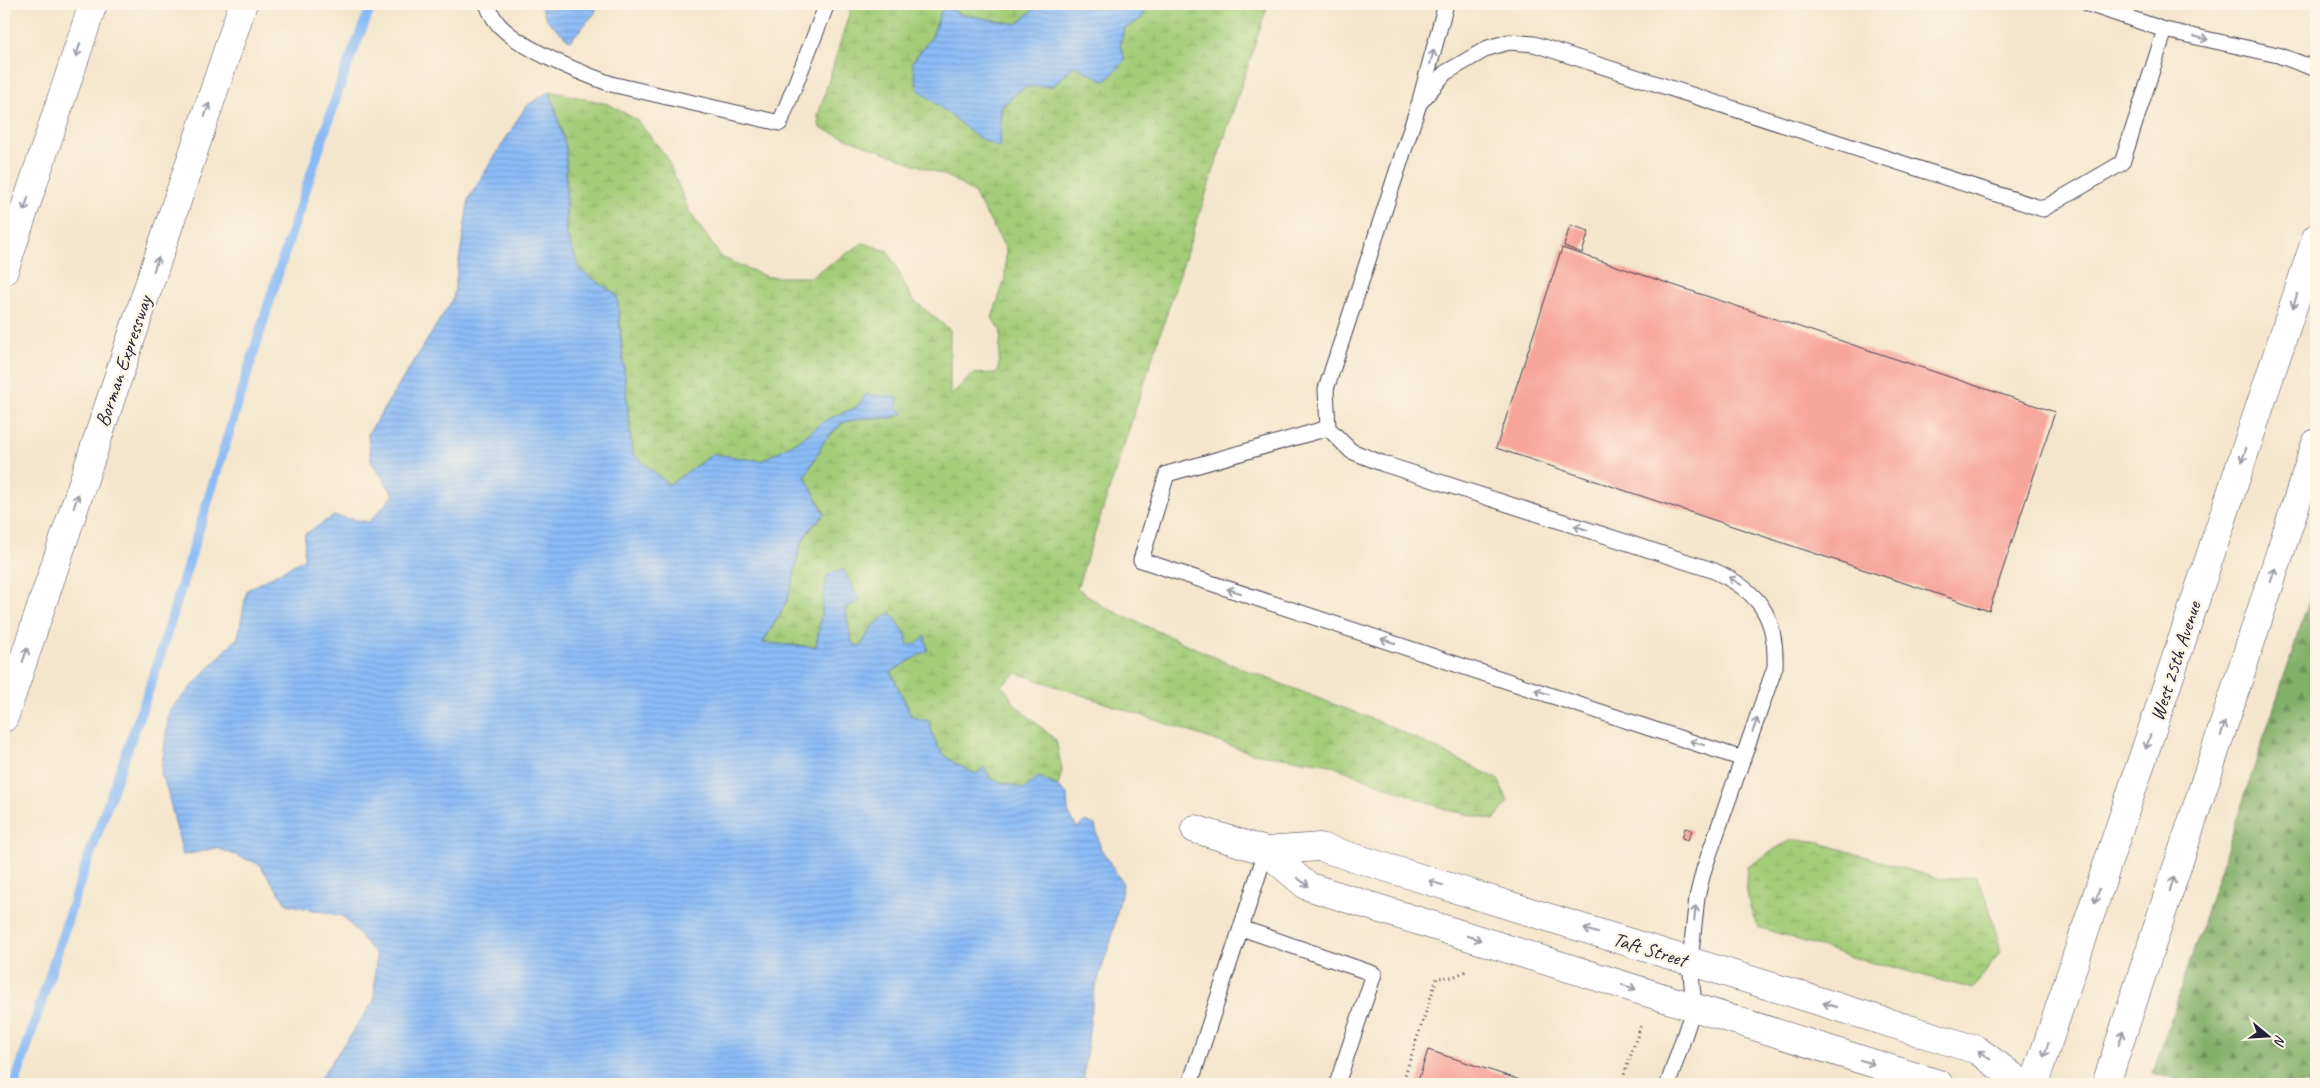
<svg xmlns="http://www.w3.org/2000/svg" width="2320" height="1088" font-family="Caveat,sans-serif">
<defs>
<pattern id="forest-firs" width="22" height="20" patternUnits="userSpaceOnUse" patternTransform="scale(1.25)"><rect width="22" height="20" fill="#83b069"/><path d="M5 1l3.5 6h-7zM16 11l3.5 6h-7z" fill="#6b8f58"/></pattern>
<pattern id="wetland-marsh" width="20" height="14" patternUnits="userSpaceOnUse" patternTransform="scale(1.25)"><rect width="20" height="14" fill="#a4cd79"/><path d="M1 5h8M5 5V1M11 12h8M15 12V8" fill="none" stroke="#8db06a"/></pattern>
<pattern id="water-rules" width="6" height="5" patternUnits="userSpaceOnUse" patternTransform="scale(1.25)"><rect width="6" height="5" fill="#8abbf6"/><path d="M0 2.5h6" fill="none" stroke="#77a0d4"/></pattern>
</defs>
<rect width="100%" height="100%" fill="#fcf5e5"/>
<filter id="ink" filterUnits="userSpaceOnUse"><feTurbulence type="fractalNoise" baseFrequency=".02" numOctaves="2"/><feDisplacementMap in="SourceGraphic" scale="10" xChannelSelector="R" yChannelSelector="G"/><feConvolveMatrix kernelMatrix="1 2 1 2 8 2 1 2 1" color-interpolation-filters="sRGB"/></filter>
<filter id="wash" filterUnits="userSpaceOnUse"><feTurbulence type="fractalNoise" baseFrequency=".0096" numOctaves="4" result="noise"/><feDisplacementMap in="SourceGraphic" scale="20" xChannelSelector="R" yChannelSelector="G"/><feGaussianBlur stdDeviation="1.12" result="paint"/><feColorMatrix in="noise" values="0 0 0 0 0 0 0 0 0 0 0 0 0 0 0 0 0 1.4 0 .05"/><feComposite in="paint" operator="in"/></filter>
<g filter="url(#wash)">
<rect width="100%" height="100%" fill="#f4e6cc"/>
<path fill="url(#forest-firs)" stroke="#526952" d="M 2316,580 L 2316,1084 L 2190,1084 L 2153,1073 Z"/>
<path fill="url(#wetland-marsh)" stroke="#63785a" d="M 852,4 L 1040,4 L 1017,24 L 959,14 L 943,6 L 932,37 L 912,62 L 1000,148 L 1001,108 L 1024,87 L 1053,86 L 1074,66 L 1120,44 L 1124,29 L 1142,18 L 1147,4 L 1268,4 L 1077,588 L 1104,607 L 1228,663 L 1390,726 L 1498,779 L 1508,802 L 1494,820 L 1448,810 L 1325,763 L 1252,753 L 1017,673 L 1002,685 L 1016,706 L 1056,740 L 1062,770 L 1058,786 L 1039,777 L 1024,789 L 991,779 L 984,767 L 976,774 C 946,759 937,755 929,721 L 912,717 L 891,672 L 927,650 L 925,636 L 917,644 L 908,646 L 874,625 L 860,647 L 851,643 L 845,608 L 860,601 L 821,616 L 816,647 L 763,643 C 771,628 784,611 789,594 C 801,557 792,544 825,514 L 805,477 L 825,440 L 844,422 L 865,418 L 892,418 L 903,413 L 897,407 L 866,394 L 857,407 L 826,420 L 800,440 L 761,461 L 713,454 L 669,485 L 632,453 L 617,295 L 580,270 L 566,233 L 566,147 L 550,91 L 608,104 L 637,120 L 666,156 L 689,211 L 721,257 L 767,277 L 810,277 L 863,243 L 888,251 L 912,299 L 950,330 L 950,396 L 973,374 L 998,373 L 1001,331 L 992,318 L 1005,279 L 1006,249 L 974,193 L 949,177 L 820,128 L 818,116 Z
M 1793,840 L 1814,841 L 1939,879 L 1975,876 L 1986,897 L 2001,951 L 1973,989 L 1881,964 L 1870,963 L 1758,927 C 1749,908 1744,888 1747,867 C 1763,859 1775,846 1793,840 Z"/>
<path fill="url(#water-rules)" stroke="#566e98" d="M 539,4 L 598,4 L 595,13 L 570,41 L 548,21 Z
M 1040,4 L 1147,4 L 1142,18 L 1124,29 L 1120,44 L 1125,60 L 1106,81 L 1074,66 L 1053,86 L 1024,87 L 1001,107 L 1000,148 L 977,137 L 918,89 L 912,62 L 932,37 L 943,5 L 959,14 L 1017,24 Z
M 550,91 L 566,147 L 566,233 L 580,270 L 617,295 L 632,453 L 669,485 L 713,454 L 761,461 L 800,440 L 826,420 L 857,407 L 866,394 L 898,398 L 897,407 L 904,413 L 892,418 L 865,418 L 843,422 L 825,440 L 805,477 L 825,514 C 792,543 801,557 789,594 C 784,611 771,627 763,643 L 816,647 L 827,576 L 843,569 L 860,601 L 845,608 L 852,643 L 860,647 L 874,625 L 890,612 L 906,634 L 908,645 L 917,644 L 925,636 L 928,650 L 891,672 L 912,717 L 929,721 C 937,755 946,759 976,774 L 984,767 L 991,779 L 1024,789 L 1039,777 L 1058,787 L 1067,795 L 1068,812 L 1077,828 L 1086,821 L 1095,825 L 1100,847 L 1123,884 L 1111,940 L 1093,995 L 1083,1084 L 316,1084 L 374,1001 L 376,955 L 343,916 L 287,904 L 259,864 L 217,848 L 183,855 L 167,789 L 161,774 L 169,711 L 238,637 L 247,590 L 304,559 L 305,534 L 334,516 L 369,522 L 394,495 L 371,461 L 368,434 L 453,299 L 469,198 L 526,106 Z"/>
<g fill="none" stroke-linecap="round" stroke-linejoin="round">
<path stroke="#8abbf6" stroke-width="10" d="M 15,1084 L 76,893 L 153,678 L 282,261 L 345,71 L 372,4"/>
</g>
<g id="blocks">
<path fill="#f7a59b" d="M 1570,225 L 1589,231 L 1582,253 L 1564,246 Z
M 1562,248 L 2055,412 L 1989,611 L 1496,448 Z
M 1685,828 L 1692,830 L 1688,840 L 1682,838 Z
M 1428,1050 L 1520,1080 L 1519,1084 L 1417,1084 Z"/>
</g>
</g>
<g filter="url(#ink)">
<use href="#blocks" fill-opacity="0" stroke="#423f51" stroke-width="1"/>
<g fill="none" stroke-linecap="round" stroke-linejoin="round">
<defs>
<path id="lane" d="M 487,4 C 490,12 495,21 501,27 C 525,51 579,72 611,84 L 780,123 L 827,4
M 2088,4 L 2165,30 L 2278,55 L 2316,69
M 1420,100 L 1446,4
M 1328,428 L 1167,474 L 1141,560 L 1743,759
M 1241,928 L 1374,974 L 1337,1084
M 1190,1084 L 1266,851
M 1668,1084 L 1694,1007 L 1690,962 L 1697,897 L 1704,869 L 1775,667 C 1777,615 1758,590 1712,570 L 1384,464 L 1351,451 L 1328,428 L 1326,389 L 1419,104 L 1445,73 L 1488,48 L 1509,42 L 1534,44 L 2043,209 L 2122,163 L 2165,30"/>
<path id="street" d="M 1195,829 L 1266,851 L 1320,847 L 1977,1050 L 2023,1084
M 1266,851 L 1307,886 L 1939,1084"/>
<path id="secondary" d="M 2034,1084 L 2316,238
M 2106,1084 L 2316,443"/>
<path id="highway" d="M 4,271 L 93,4
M 4,718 L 243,4"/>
</defs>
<use href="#lane" stroke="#423f51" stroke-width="17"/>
<use href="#street" stroke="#423f51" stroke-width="29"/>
<use href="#secondary" stroke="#423f51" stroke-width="29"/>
<use href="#highway" stroke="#423f51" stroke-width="29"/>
<path stroke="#423f51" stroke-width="3" stroke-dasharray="1 4" stroke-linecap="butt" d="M 1402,1084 L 1437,978 L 1453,977 L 1466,971
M 1621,1084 L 1641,1025"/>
<use href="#lane" stroke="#fff" stroke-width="15"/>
<use href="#street" stroke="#fff" stroke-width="28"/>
<use href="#secondary" stroke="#fff" stroke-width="28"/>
<use href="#highway" stroke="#fff" stroke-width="28"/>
</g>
<defs><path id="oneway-shaft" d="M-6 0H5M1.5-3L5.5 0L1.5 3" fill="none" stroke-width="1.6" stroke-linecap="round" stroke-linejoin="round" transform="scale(1.25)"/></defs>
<g stroke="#9c9ca7">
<use href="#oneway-shaft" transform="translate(2201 38) rotate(13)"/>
<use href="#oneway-shaft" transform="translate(78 50) rotate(108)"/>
<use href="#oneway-shaft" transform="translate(1432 57) rotate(-75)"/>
<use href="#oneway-shaft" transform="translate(207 110) rotate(-71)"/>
<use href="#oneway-shaft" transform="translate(26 204) rotate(108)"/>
<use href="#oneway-shaft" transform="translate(156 264) rotate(-71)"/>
<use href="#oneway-shaft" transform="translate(2295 301) rotate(108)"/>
<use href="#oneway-shaft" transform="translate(2244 455) rotate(108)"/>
<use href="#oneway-shaft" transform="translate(76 501) rotate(-71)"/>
<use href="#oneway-shaft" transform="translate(1581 528) rotate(-162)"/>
<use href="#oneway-shaft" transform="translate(2273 575) rotate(-72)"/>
<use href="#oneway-shaft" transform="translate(1735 581) rotate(-149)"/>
<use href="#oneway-shaft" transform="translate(1234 591) rotate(-162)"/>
<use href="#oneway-shaft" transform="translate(1388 641) rotate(-162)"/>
<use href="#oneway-shaft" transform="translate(25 655) rotate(-71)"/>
<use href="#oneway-shaft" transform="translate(1542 692) rotate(-162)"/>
<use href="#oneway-shaft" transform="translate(1755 725) rotate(-71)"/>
<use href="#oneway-shaft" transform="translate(2223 729) rotate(-72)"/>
<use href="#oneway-shaft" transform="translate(2148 742) rotate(108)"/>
<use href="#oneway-shaft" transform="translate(1697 743) rotate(-162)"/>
<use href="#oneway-shaft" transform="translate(1303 882) rotate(35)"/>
<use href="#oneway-shaft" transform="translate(1436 883) rotate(-163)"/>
<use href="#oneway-shaft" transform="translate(2172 884) rotate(-72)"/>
<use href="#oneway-shaft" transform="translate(2097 896) rotate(108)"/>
<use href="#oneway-shaft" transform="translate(1695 913) rotate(-84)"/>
<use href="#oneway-shaft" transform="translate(1591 931) rotate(-163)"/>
<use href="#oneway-shaft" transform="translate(1474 938) rotate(17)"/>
<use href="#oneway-shaft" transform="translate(1629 987) rotate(17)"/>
<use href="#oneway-shaft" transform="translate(1830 1005) rotate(-163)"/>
<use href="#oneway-shaft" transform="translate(2121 1038) rotate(-72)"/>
<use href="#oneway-shaft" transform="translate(2046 1050) rotate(109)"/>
<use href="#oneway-shaft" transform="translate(1984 1055) rotate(-144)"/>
<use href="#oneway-shaft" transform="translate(1867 1062) rotate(17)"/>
</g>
</g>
<g text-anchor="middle" stroke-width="5" stroke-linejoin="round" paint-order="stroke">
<g font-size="20" fill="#22223b" stroke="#fcf5e5">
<text transform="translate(123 361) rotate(-71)" y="7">Borman Expressway</text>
<text transform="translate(2175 661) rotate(-72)" y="7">West 25th Avenue</text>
<text transform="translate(1650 949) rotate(17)" y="7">Taft Street</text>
</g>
</g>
<rect width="2320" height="1088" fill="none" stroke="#fcf5e5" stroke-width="20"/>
<g transform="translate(2268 1036) rotate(108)" stroke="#fcf5e5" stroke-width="4" paint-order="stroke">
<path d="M0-4L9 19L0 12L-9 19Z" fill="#22223b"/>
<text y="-8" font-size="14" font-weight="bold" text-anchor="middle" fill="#22223b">N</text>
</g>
</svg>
